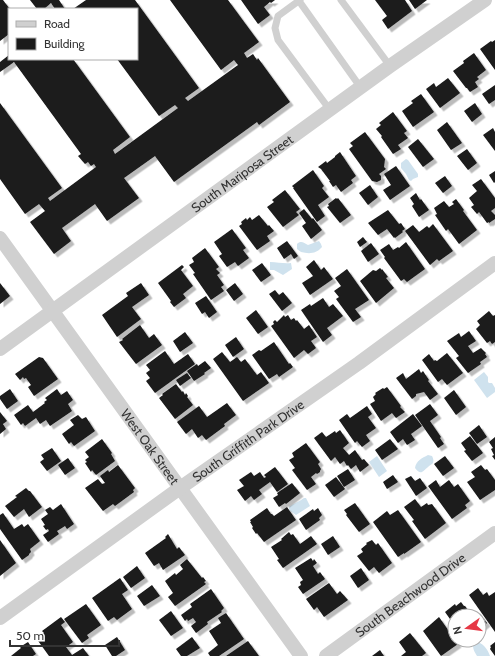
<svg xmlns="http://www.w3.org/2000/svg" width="495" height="656" font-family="Cabin,sans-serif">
<defs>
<filter id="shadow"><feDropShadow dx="3.5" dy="3.5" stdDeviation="0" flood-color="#0004"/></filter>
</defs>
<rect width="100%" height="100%" fill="#fff"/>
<path fill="#cfe2ee" d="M 406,159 L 408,160 L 418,174 L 418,177 L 413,179 L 411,181 L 409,180 L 406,174 L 401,168 L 401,163 Z
M 319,241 L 321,244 L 322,247 C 316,254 309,254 301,252 L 297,249 L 297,244 C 301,240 304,243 308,245 Z
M 270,262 C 278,262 284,264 291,263 L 292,269 L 283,275 L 274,270 L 270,270 Z
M 484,372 L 488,377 L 488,382 L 489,383 L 492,383 L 495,388 L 495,392 L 487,398 L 474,380 Z
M 428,455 L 432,456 C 433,458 434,460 433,463 C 432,464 429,466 428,467 C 423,471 421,476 415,468 C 416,461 422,458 428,455 Z
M 377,456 L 387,471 L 379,477 L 369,462 Z
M 304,498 L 306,498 L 310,506 L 296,515 L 289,510 L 289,507 C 294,503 299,502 304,498 Z
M 475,642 C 483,642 488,650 490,656 L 477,656 C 474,651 471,646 475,642 Z"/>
<path fill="#1a1a1a" filter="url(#shadow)" d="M 0,0 L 3,0 L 9,8 L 9,34 L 0,41 Z
M 30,0 L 59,0 L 65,9 L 55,9 L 51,3 L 44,9 L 37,9 Z
M 86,0 L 135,0 L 199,88 L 185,98 L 188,101 L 238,65 L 234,60 L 221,70 L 170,0 L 228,0 L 259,42 L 244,53 L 247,58 L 253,54 L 257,60 L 258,58 L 290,102 L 259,125 L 257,122 L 174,182 L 155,156 L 124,178 L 139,198 L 107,221 L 95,204 L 62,228 L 71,241 L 54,254 L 30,222 L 45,211 L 39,204 L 25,214 L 0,179 L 0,103 L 62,188 L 48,198 L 50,201 L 96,167 L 94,164 L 91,166 L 88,162 L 85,164 L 78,156 L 81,154 L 14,62 L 0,72 L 0,62 L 9,55 L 9,59 L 73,59 L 130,137 L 113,150 L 115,154 L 178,108 L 175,105 L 159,116 L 117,59 L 137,59 L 137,9 L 73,9 Z
M 241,0 L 275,0 L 271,3 L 270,2 L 264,7 L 270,15 L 258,24 Z
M 375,0 L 405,0 L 412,11 L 388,29 L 382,20 L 387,16 Z
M 409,0 L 427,0 L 415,9 Z
M 495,40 L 495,70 L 480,49 L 491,41 L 492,42 Z
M 474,53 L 486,70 L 477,77 L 479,79 L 475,82 L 478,87 L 470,92 L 467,88 L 466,88 L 453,71 L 464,63 L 463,61 Z
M 448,78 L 460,93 L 440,108 L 426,89 L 434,83 L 436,87 Z
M 495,85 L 495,100 L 489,104 L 482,94 Z
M 421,94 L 434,112 L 413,127 L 402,111 L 413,103 L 411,101 Z
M 475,103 L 482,114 L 472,122 L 464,111 Z
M 393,112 L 407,131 L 404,133 L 408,138 L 398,145 L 401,149 L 393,154 L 381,137 L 382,136 L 376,129 L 381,125 L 379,123 Z
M 447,122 L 462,143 L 451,150 L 437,130 Z
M 493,128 L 495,132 L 495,151 L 483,135 Z
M 365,132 L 385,159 L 384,167 L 386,169 L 379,174 L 381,176 L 381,180 L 377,182 L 372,181 L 349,149 L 353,146 L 350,143 Z
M 418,139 L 434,159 L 423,167 L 408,147 Z
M 467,149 L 477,163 L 468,170 L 457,156 Z
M 340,152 L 356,176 L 351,180 L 353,183 L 341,192 L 336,185 L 333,187 L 329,181 L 330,181 L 321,169 L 318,167 L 326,161 L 327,163 L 335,157 L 335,156 Z
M 396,166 L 410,186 L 390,200 L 383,190 L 391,185 L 384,174 Z
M 313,170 L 324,186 L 322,188 L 329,197 L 318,205 L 325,216 L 317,222 L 293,188 L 294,188 L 292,186 Z
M 495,171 L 495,182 L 494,183 L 489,175 Z
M 445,176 L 452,186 L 443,193 L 435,183 Z
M 481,179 L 495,198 L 495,208 L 491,211 L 495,215 L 495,219 L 489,223 L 489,222 L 487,223 L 479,212 L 477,214 L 471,207 L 474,205 L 469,198 L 477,191 L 472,185 Z
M 370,185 L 378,197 L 368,205 L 359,193 Z
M 285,190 L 300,209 L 296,212 L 299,215 L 283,227 L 267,207 L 274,202 L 272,200 Z
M 416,193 L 420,200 L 421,199 L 429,210 L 419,217 L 412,206 L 414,204 L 410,198 Z
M 336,198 L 337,199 L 338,198 L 351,215 L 340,223 L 327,207 L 329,206 L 328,204 Z
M 456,199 L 464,210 L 463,211 L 477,230 L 459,244 L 448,229 L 446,231 L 435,215 L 437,214 L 434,208 L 444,201 L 449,207 L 454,204 L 452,202 Z
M 304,209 L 312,219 L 313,218 L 322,230 L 311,239 L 302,226 L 306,223 L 299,213 Z
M 388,210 L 399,224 L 401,223 L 405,229 L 402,231 L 403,232 L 395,238 L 394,237 L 394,238 L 387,229 L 378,235 L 368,223 Z
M 259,215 L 268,226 L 269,225 L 274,231 L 267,236 L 270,241 L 257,250 L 239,226 L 242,224 L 241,222 L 246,218 L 247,220 L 250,217 L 252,220 Z
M 433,224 L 453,251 L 439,261 L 437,259 L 430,265 L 405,231 L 413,225 L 419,232 L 427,226 L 429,228 Z
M 232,229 L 246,248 L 243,250 L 249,258 L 238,266 L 235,262 L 227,267 L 219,256 L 222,254 L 214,242 Z
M 363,237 L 367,242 L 360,247 L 357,242 Z
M 287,241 L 298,256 L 294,259 L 291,254 L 284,259 L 277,248 Z
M 406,242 L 425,269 L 407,282 L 404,279 L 401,281 L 384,258 L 385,257 L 380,250 L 389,244 L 393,250 L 398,247 L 399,248 Z
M 371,243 L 379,254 L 368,262 L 361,251 Z
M 205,248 L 219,267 L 216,269 L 220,273 L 217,275 L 224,285 L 221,287 L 224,291 L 211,300 L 193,274 L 195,273 L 189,265 L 194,262 L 192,258 Z
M 314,260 L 321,270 L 324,267 L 333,279 L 310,295 L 302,283 L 313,276 L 306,267 Z
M 262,263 L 271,275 L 261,282 L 252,270 Z
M 182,265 L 184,267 L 181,270 L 193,286 L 183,294 L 186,298 L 174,307 L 170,302 L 171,301 L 158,283 Z
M 380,268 L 382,270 L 382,269 L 388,277 L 386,278 L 394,288 L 376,303 L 360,281 L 373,270 L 376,271 Z
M 347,269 L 369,300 L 355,309 L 361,317 L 353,322 L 336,299 L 339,297 L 334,291 L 341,286 L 335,278 Z
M 0,283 L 10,296 L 0,304 Z
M 141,283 L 149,295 L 132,307 L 141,319 L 117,337 L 102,315 L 128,296 L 126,293 Z
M 235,283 L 243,294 L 234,301 L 226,290 Z
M 275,290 L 279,295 L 283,292 L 292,303 L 282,311 L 269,294 Z
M 206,296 L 217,312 L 209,318 L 205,312 L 202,314 L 195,303 Z
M 323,298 L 329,307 L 333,304 L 343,316 L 327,328 L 332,335 L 323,342 L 301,310 L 310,304 L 311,306 Z
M 256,310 L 268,327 L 258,334 L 246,318 Z
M 489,311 L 493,316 L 495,315 L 495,342 L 492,344 L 490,341 L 487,343 L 476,329 L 480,325 L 477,321 Z
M 284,315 L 285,317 L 288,315 L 291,320 L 294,318 L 296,321 L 297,320 L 304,329 L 309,325 L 317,337 L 311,341 L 316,348 L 308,354 L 304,350 L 294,358 L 271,326 L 274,324 L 273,322 L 275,320 L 277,322 Z
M 140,325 L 149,338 L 154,334 L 162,345 L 136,364 L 119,342 L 123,340 L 122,339 Z
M 469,331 L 476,341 L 468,346 L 473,353 L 481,348 L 486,353 L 485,354 L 487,357 L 480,362 L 481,364 L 468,373 L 456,358 L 459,356 L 447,341 L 459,333 L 461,337 Z
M 185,332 L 193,343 L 180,352 L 173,341 Z
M 236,337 L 244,349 L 233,357 L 225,345 Z
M 274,342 L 289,364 L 290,363 L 293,367 L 279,377 L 277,374 L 269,379 L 252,355 L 259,350 L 261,351 Z
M 165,351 L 174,364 L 188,354 L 195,364 L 155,393 L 146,381 L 150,378 L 146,373 L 150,370 L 146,365 Z
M 222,352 L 230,362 L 237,357 L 241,362 L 245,359 L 257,375 L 261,372 L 269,383 L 243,401 L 213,359 Z
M 447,353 L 463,373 L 447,385 L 442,379 L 438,382 L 422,360 L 429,354 L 434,361 L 435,360 L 437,361 Z
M 39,357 L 43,358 L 58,379 L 34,396 L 28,387 L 31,385 L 26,378 L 24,379 L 23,377 L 20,380 L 15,374 Z
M 205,361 L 211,368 L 204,373 L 205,374 L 194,381 L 187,371 L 197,364 L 198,366 Z
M 419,369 L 421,373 L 423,371 L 429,380 L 428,381 L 438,394 L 430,400 L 424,392 L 416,394 L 416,396 L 412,399 L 396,378 L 403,373 L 406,379 Z
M 187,373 L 191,378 L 180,386 L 176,380 Z
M 176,384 L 182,392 L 183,391 L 185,395 L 186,393 L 188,396 L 187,397 L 193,405 L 175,419 L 159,398 L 163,395 L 162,394 Z
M 387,387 L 401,406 L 400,407 L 405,412 L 396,418 L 392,413 L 381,421 L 370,404 L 375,401 L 373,397 L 376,394 L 375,393 L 383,388 L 384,389 Z
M 10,389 L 18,401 L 7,409 L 0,399 L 0,396 Z
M 57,389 L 61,395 L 67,391 L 73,400 L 68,404 L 72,411 L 50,426 L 46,420 L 40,424 L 36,418 L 25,426 L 23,423 L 21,425 L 14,415 L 28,405 L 33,412 L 45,403 L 44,402 L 47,400 L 45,398 Z
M 454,390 L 466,407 L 456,415 L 444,398 Z
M 227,403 L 236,415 L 224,424 L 225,426 L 206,440 L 202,435 L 198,438 L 192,429 L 186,434 L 177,422 L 199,406 L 207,417 Z
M 430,404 L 438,415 L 430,421 L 441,437 L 440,438 L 444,444 L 438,448 L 415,415 Z
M 367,406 L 372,414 L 368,417 L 376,428 L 366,435 L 370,441 L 362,447 L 357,441 L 355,443 L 339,420 L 347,414 L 350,418 Z
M 0,412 L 7,421 L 3,424 L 6,429 L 0,434 Z
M 413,414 L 422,426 L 411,434 L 415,440 L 407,445 L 403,439 L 398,443 L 390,432 Z
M 78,415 L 82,419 L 86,417 L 95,431 L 74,446 L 71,442 L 69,444 L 62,434 L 74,425 L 70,420 Z
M 479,425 L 487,437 L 477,444 L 469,433 Z
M 340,430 L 349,443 L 343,448 L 349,455 L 355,450 L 362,460 L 364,459 L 369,465 L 360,472 L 356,465 L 351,469 L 348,465 L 347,466 L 344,461 L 340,464 L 335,457 L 331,461 L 314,438 L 322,432 L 326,437 L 335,431 L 336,433 Z
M 470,436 L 483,453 L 472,461 L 464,451 L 466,450 L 461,443 Z
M 495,437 L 495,460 L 492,456 L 494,455 L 491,449 L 493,448 L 489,442 Z
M 102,439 L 112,453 L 111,454 L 115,461 L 96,475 L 92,470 L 91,472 L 85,463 L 87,462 L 85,460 L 89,457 L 85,452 Z
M 390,439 L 398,449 L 382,460 L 375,450 Z
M 306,443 L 320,462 L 318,464 L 321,469 L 320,471 L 320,472 L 317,474 L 316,473 L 311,477 L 316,484 L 307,490 L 292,470 L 295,468 L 289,460 L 294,457 L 292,453 Z
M 52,448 L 61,461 L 47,471 L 40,462 L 44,459 L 41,455 Z
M 445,456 L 454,468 L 443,476 L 434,464 Z
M 68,458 L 75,468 L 65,475 L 58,465 Z
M 118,465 L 135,488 L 133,490 L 134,492 L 115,506 L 113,504 L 103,511 L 85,488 L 98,479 L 102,484 L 105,483 L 100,476 L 108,470 L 109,472 Z
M 481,465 L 485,470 L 487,469 L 495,480 L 495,490 L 480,500 L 467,482 L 475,477 L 471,472 Z
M 275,467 L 288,484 L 277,492 L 270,482 L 259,490 L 262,494 L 254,500 L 251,496 L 245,501 L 237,490 L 244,486 L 239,480 L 251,472 L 254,476 L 260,472 L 264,478 L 266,477 L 264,475 Z
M 348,469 L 355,480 L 344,487 L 337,476 Z
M 393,475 L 398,482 L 387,489 L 383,482 Z
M 411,476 L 415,481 L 420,478 L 427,488 L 416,496 L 405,479 Z
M 336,477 L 345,489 L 334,497 L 325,485 Z
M 436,480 L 440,487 L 449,480 L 454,487 L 458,484 L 470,501 L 465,505 L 467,508 L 452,519 L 428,486 Z
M 292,483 L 300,493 L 286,504 L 285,503 L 279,507 L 273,498 L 278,495 L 277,493 Z
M 26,488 L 29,491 L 30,491 L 42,507 L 29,517 L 24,509 L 14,517 L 5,506 L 17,497 L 15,496 Z
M 415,499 L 421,507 L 427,503 L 428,505 L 432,504 L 446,523 L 425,539 L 412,521 L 414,520 L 404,507 Z
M 355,503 L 370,524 L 359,532 L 346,515 L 347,514 L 344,510 Z
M 61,504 L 74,524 L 67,529 L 65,526 L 57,531 L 59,534 L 48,542 L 43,535 L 49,531 L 48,529 L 46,530 L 43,526 L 45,525 L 41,519 L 48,514 L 45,510 L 50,507 L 53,510 Z
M 287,507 L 296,520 L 264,542 L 257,533 L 256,534 L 252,528 L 253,527 L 250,522 L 251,522 L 250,520 L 267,508 L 271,514 L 272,514 L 274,516 Z
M 318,508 L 322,515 L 319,518 L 320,520 L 306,530 L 299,519 L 313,509 L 314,511 Z
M 398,510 L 421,542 L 404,554 L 404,553 L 398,557 L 373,522 L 387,511 L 390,515 Z
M 3,513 L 14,529 L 22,524 L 24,527 L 28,524 L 40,541 L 30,549 L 31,552 L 29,554 L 29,555 L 22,560 L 0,529 L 0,515 Z
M 289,532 L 291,535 L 293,534 L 300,544 L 311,536 L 317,544 L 283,568 L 277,560 L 279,559 L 271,547 L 282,540 L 281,539 Z
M 168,534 L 177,549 L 179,547 L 185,555 L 163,570 L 159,563 L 154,566 L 145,553 L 166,538 L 165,537 Z
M 333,536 L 340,547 L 328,555 L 321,544 Z
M 0,540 L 16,563 L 0,576 Z
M 372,540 L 376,545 L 378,543 L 392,563 L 379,573 L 374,567 L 369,571 L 357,556 L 363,552 L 361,549 L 367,544 L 366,543 Z
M 311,558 L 313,561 L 314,559 L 317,563 L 313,566 L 318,574 L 320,572 L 325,579 L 303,594 L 298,587 L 301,585 L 300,582 L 303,580 L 295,568 Z
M 187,559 L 202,578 L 203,577 L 206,581 L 204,582 L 206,584 L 175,606 L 168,597 L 173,593 L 165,581 L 175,573 L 176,575 L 183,569 L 180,565 Z
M 137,566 L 145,578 L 131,588 L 123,577 Z
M 361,568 L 369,580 L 358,588 L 350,576 Z
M 120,578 L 128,590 L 122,594 L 132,609 L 117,620 L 114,617 L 108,621 L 92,598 Z
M 329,583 L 337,594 L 340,591 L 348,600 L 324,617 L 317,607 L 314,610 L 306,599 Z
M 152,585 L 160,596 L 144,606 L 137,596 Z
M 478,588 L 483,595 L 487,592 L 489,596 L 495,592 L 495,632 L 469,595 Z
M 211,589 L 224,608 L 221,611 L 222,612 L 207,622 L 208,624 L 196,633 L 191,626 L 196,622 L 193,618 L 188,621 L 187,619 L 185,621 L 181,615 L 192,607 L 190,604 Z
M 461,602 L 464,606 L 465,606 L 471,614 L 473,612 L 476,616 L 455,616 L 455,626 L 445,612 L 455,604 L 456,606 Z
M 86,604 L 101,625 L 87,635 L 89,638 L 82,643 L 64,619 Z
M 171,611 L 183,628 L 171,636 L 159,620 Z
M 226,613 L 244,639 L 219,656 L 210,656 L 208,653 L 218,645 L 209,631 L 221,623 L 218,618 Z
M 480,614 L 487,623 L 481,628 L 482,629 L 479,631 L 479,615 Z
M 61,617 L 65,622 L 61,625 L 73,642 L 66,647 L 72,655 L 83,648 L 89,656 L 49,656 L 36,638 L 44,633 L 42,631 Z
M 439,617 L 458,644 L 441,656 L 423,631 Z
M 410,633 L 426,653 L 422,656 L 401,656 L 406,652 L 399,642 Z
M 117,637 L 125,650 L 116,656 L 112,656 L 105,645 Z
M 192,637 L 200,648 L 187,656 L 181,656 L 176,649 Z
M 248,641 L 259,656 L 226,656 Z
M 28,642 L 36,654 L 33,656 L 11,656 L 21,648 L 20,647 Z
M 495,642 L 495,656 L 490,649 L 491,647 L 490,646 Z
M 380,650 L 384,656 L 372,656 Z"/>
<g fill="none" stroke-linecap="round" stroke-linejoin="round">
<path stroke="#d0d0d0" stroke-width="7" d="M 300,0 L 278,16 L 275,28 L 278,40 L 330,110
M 341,0 L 390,66
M 299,1 L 361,88"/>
<g stroke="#d0d0d0" stroke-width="14">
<path id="s1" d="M 0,238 L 301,656"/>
<path id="s2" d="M 0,349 L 390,66 L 485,0"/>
<path id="s3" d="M 0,618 L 180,488 L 359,363 L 495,263"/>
<path id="s4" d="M 326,656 L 495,533"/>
</g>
</g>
<g text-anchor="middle" stroke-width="4" stroke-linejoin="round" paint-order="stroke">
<g font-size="13" fill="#333" stroke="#fff">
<text dy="5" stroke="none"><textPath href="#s2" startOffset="299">South Mariposa Street</textPath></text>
<text dy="5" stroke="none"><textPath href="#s3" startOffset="305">South Griffith Park Drive</textPath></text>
<text dy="5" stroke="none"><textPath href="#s1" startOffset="257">West Oak Street</textPath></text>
<text dy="5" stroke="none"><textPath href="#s4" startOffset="104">South Beachwood Drive</textPath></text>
</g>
</g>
<rect x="8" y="8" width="130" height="52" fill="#ffffff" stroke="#adadad"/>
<rect x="16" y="21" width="20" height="6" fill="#d0d0d0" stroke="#adadad"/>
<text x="44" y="28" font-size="12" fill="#333333">Road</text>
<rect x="16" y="38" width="20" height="12" fill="#1a1a1a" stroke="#adadad"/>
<text x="44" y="48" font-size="12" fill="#333333">Building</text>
<g transform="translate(467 628) rotate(256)"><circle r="19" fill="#ffffff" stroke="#adadad"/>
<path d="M0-3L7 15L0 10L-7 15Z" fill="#e63946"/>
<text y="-6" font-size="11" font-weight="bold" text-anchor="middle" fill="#333333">N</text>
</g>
<path d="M10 640v6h109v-6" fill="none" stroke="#333333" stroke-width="2"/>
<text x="16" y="640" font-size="12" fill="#333333" stroke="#ffffff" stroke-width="3" paint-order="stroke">50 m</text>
</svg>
